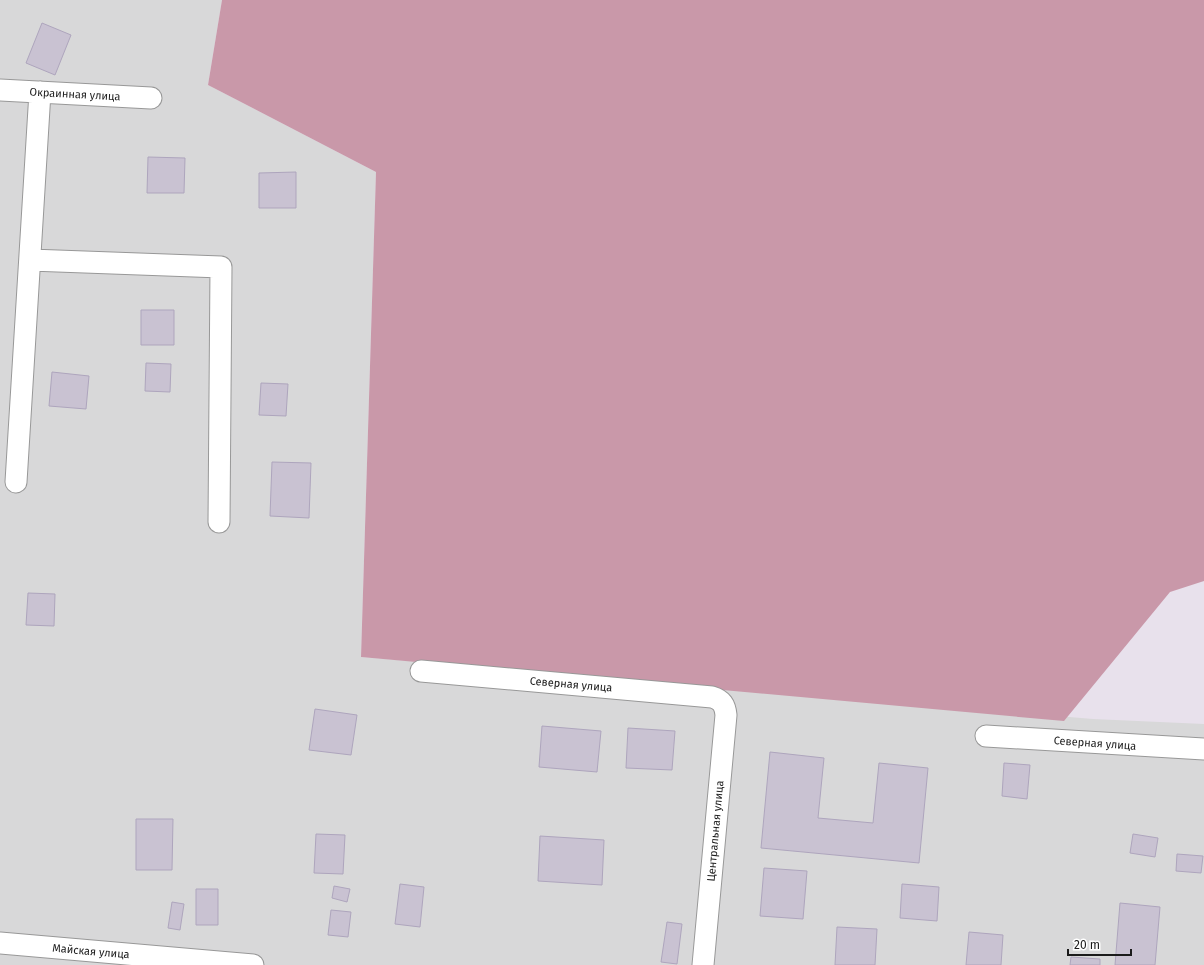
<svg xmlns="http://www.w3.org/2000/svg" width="1204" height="965" font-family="'Fira Sans',sans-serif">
<rect width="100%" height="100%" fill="#e8e1ec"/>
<path fill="#d8d8d9" d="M 0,0 L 222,0 L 208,85 L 376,172 L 361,657 L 1093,719 L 1204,724 L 1204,965 L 0,965 Z"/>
<path fill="#c998a9" d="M 222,0 L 1204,0 L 1204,581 L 1170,592 L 1064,721 L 361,657 L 376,172 L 208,85 Z"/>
<path fill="#c9c2d2" stroke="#aea5bd" d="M 42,23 L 71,35 L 55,75 L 26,63 Z
M 148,157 L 185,158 L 184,193 L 147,193 Z
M 296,172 L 296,208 L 259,208 L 259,173 Z
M 141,310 L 174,310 L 174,345 L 141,345 Z
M 146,363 L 171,364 L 170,392 L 145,391 Z
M 52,372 L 89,376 L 86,409 L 49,406 Z
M 261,383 L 288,384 L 286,416 L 259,415 Z
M 272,462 L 311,463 L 309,518 L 270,516 Z
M 28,593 L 55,594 L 54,626 L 26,625 Z
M 315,709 L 357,715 L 351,755 L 309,750 Z
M 542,726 L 601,731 L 597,772 L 539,767 Z
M 628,728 L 675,731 L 672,770 L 626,768 Z
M 770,752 L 824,758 L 818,818 L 873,823 L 879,763 L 928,768 L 919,863 L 761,848 Z
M 1004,763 L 1030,765 L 1027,799 L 1002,796 Z
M 136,819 L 173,819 L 172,870 L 136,870 Z
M 316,834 L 345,835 L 343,874 L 314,873 Z
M 1133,834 L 1158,838 L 1155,857 L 1130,853 Z
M 540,836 L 604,840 L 602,885 L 538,881 Z
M 1177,854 L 1203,856 L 1201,873 L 1176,871 Z
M 764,868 L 807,871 L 803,919 L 760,916 Z
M 400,884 L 424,887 L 420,927 L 395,924 Z
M 902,884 L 939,887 L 937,921 L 900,918 Z
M 334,886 L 350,889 L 347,902 L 332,898 Z
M 196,889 L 218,889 L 218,925 L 196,925 Z
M 172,902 L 184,904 L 180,930 L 168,928 Z
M 1120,903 L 1160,907 L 1155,965 L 1115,965 Z
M 331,910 L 351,912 L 348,937 L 328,935 Z
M 667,922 L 682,924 L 677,964 L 661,962 Z
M 837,927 L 877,929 L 875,965 L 835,965 Z
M 969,932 L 1003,935 L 1001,965 L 966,965 Z
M 1071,957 L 1100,959 L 1100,965 L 1070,965 Z"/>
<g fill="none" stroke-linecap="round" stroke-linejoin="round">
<defs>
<path id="street" d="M 0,90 L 151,98
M 30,260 L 221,267 L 219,522
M 16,482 L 40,92
M 421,671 L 712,697 C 722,700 725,705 726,715 L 703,965
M 986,736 L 1204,749
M 0,943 L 253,965"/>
</defs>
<use href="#street" stroke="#989898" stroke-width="23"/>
<use href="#street" stroke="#fff" stroke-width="21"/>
</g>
<g text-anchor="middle" stroke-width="3.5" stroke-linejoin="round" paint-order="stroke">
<g font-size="11" fill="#1b1b1b" stroke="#fff">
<text transform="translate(75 94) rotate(3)" y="4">Окраинная улица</text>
<text transform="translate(571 684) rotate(5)" y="4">Северная улица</text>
<text transform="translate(1095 743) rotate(4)" y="4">Северная улица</text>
<text transform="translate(715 831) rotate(-85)" y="4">Центральная улица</text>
<text transform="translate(91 951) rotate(5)" y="4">Майская улица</text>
</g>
</g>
<path d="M1068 949v6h63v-6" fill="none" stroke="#1b1b1b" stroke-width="2"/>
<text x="1074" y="949" font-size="12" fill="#1b1b1b" stroke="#ffffff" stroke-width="3" paint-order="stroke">20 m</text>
</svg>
